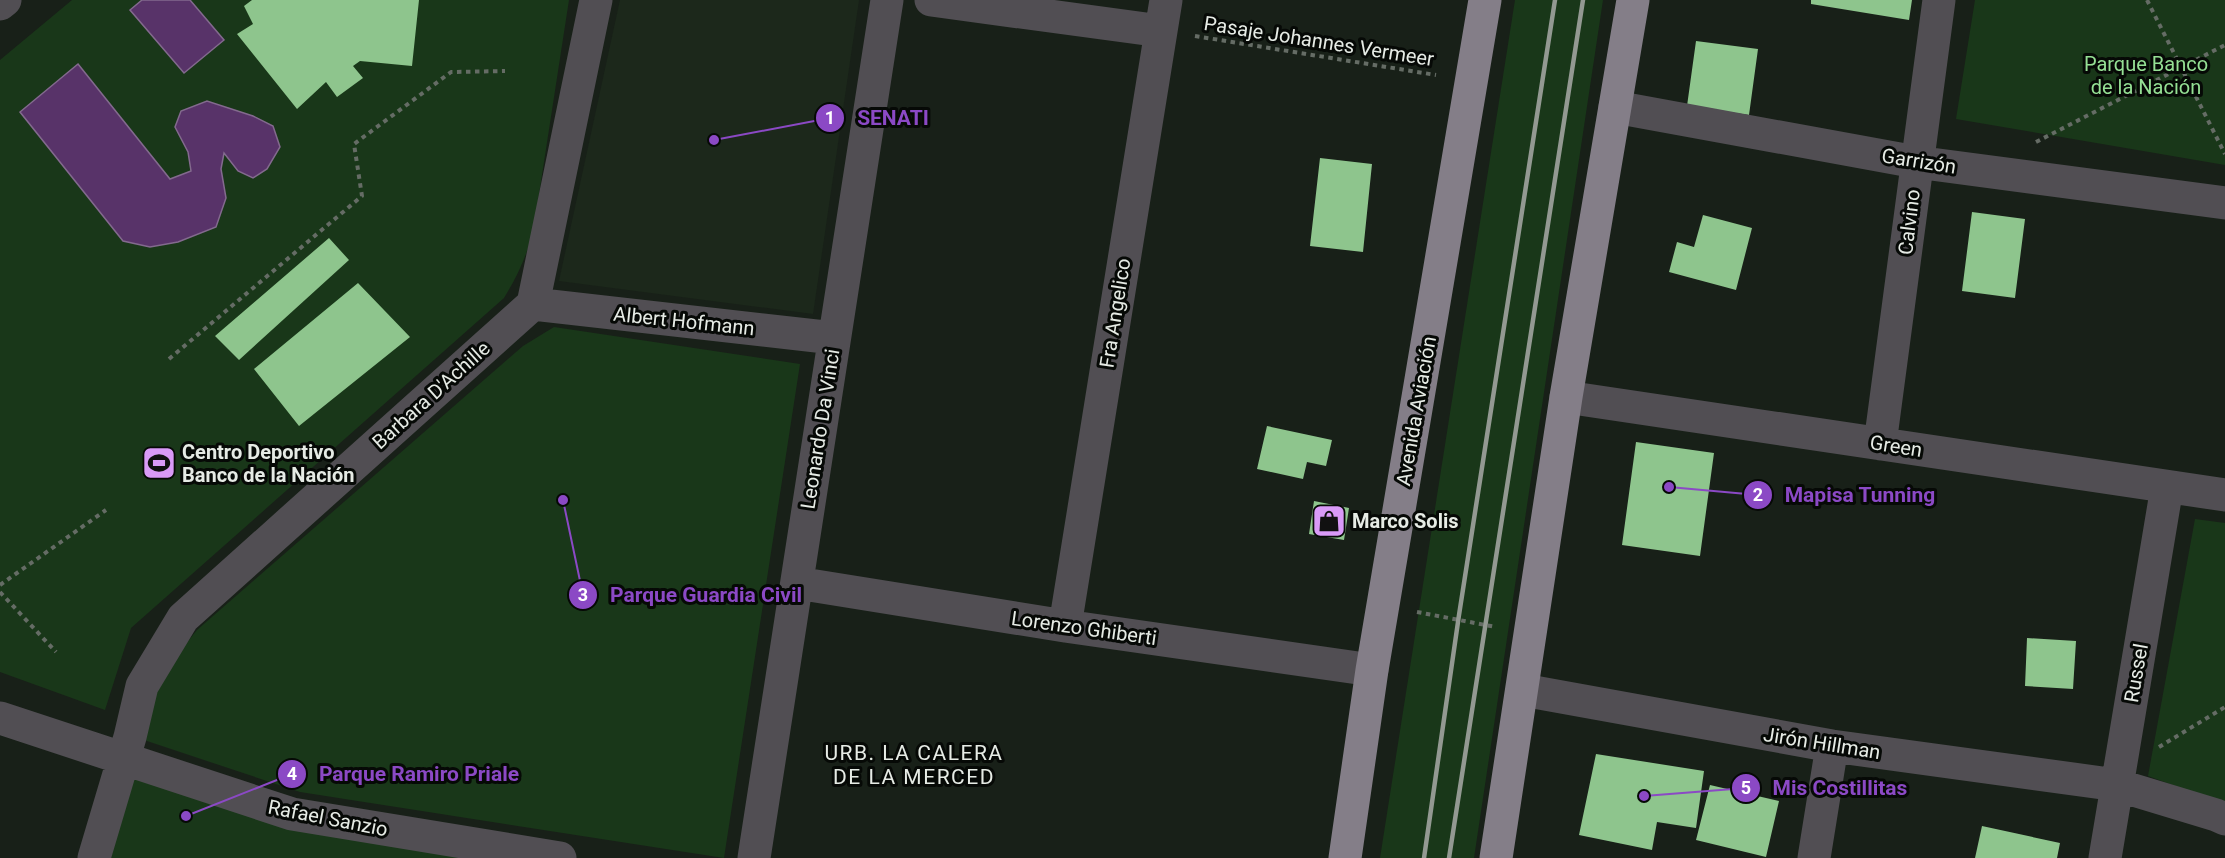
<svg xmlns="http://www.w3.org/2000/svg" width="2225" height="858" font-family="Roboto,sans-serif">
<rect width="100%" height="100%" fill="#182018"/>
<path fill="#1c281b" d="M 620,0 L 859,0 L 813,314 L 559,281 Z"/>
<path fill="#193719" d="M 72,0 L 569,0 L 533,233 C 526,257 517,277 504,298 L 131,628 L 105,710 L 0,672 L 0,60 Z
M 1515,0 L 1603,0 L 1474,858 L 1380,858 Z
M 1975,0 L 2225,0 L 2225,165 L 1956,119 Z
M 554,327 L 800,364 L 724,858 L 300,792 L 141,739 L 164,671 L 197,630 L 523,346 Z
M 2195,519 L 2225,523 L 2225,804 L 2148,776 Z
M 133,772 L 504,858 L 111,858 Z"/>
<path fill="#583369" stroke="#836a8e" stroke-width="1.5" d="M 142,0 L 190,0 L 224,40 L 184,73 L 130,10 Z
M 78,64 L 170,179 L 191,171 L 188,152 L 175,127 L 181,111 L 207,101 L 253,116 L 273,126 L 280,147 L 267,169 L 253,178 L 238,171 L 224,153 L 221,169 L 226,198 L 216,227 L 178,242 L 150,247 L 123,241 L 20,112 Z"/>
<path fill="#8ec58d" d="M 252,0 L 419,0 L 412,66 L 360,61 L 353,66 L 363,78 L 337,97 L 326,82 L 297,109 L 237,34 L 253,24 L 244,6 Z
M 1811,0 L 1912,0 L 1909,20 L 1811,4 Z
M 1696,41 L 1758,49 L 1749,115 L 1687,106 Z
M 1320,158 L 1372,164 L 1363,252 L 1310,246 Z
M 1972,212 L 2025,219 L 2015,298 L 1962,291 Z
M 1703,215 L 1752,228 L 1736,290 L 1669,272 L 1677,242 L 1694,247 Z
M 329,238 L 349,260 L 239,360 L 215,336 Z
M 358,283 L 410,337 L 299,426 L 254,369 Z
M 1267,426 L 1332,440 L 1326,466 L 1307,462 L 1303,479 L 1257,469 Z
M 1636,442 L 1714,453 L 1700,556 L 1622,545 Z
M 1314,501 L 1349,508 L 1344,540 L 1309,534 Z
M 2027,638 L 2076,641 L 2073,689 L 2025,686 Z
M 1596,754 L 1704,771 L 1696,828 L 1657,822 L 1652,850 L 1579,835 Z
M 1710,785 L 1779,801 L 1766,857 L 1696,840 Z
M 1982,826 L 2060,843 L 2057,858 L 1975,858 Z"/>
<g fill="none" stroke-linecap="round" stroke-linejoin="round">
<path stroke="#656c65" stroke-width="4" stroke-dasharray="4.5 4.5" stroke-linecap="butt" d="M 2147,0 L 2225,154
M 1195,36 L 1436,75
M 2036,142 L 2225,45
M 169,359 L 362,196 L 354,144 L 451,72 L 505,71
M 0,585 L 106,510
M 0,592 L 56,652
M 1417,612 L 1496,627
M 2159,747 L 2225,707"/>
<path stroke="#514e53" stroke-width="33" d="M 931,0 L 1161,31
M 0,4 L 5,0
M 1615,107 L 1916,162 L 2225,203
M 533,304 L 834,338
M 1566,397 L 2225,495
M 1880,444 L 1939,0
M 797,583 L 1065,626 L 1372,670
M 1065,626 L 1166,0
M 1523,690 L 1832,746 L 2117,785 L 2216,815 L 2225,819
M 0,718 L 292,814 L 560,858
M 94,858 L 130,737 L 142,686 L 183,618 L 533,304 L 596,0
M 754,858 L 887,0
M 1814,858 L 1832,746
M 2105,858 L 2167,487"/>
<path stroke="#847e88" stroke-width="33" d="M 1345,858 L 1372,670 L 1485,0
M 1496,858 L 1566,397 L 1633,0"/>
<path stroke="#939992" stroke-width="4.5" d="M 1424,858 L 1459,615 L 1555,0
M 1449,858 L 1583,0"/>
</g>
<defs>
<symbol id="stadium-square" viewBox="-11 -11 22 22"><rect x="-9" y="-9" width="18" height="18" rx="4" fill="#d99af7" stroke="#060906"/><path d="M0-5a6.5 5 0 1 0 0 10a6.5 5 0 1 0 0-10ZM-3.5-1.8h7v3.6h-7Z" fill="#111"/></symbol>
<symbol id="shop-square" viewBox="-11 -11 22 22"><rect x="-9" y="-9" width="18" height="18" rx="4" fill="#d99af7" stroke="#060906"/><path d="M-5-2.5h2.3a2.7 3.5 0 0 1 5.4 0H5L5.5 6h-11ZM-1.5-2.5h3a1.5 2.3 0 0 0-3 0Z" fill="#111"/></symbol>
</defs>
<g fill-rule="evenodd">
<use href="#stadium-square" x="140" y="444" width="38" height="38"/>
<use href="#shop-square" x="1310" y="502" width="38" height="38"/>
</g>
<g text-anchor="middle" stroke-width="6" stroke-linejoin="round" paint-order="stroke">
<g font-size="20" fill="#e6ebe5" stroke="#060906">
<text transform="translate(1319 41) rotate(9)" y="7">Pasaje Johannes Vermeer</text>
<text transform="translate(1919 161) rotate(9)" y="7">Garrizón</text>
<text transform="translate(1909 222) rotate(-83)" y="7">Calvino</text>
<text transform="translate(1115 313) rotate(-81)" y="7">Fra Angelico</text>
<text transform="translate(684 321) rotate(6)" y="7">Albert Hofmann</text>
<text transform="translate(431 395) rotate(-42)" y="7">Barbara D'Achille</text>
<text transform="translate(1416 411) rotate(-80)" y="7">Avenida Aviación</text>
<text transform="translate(820 429) rotate(-81)" y="7">Leonardo Da Vinci</text>
<text transform="translate(1896 446) rotate(9)" y="7">Green</text>
<text transform="translate(1084 628) rotate(8)" y="7">Lorenzo Ghiberti</text>
<text transform="translate(2136 673) rotate(-80)" y="7">Russel</text>
<text transform="translate(1822 743) rotate(9)" y="7">Jirón Hillman</text>
<text transform="translate(328 818) rotate(11)" y="7">Rafael Sanzio</text>
</g>
<g font-size="20" fill="#95e094" stroke="#060906">
<text x="2146" y="71">Parque Banco<tspan x="2146" dy="23">de la Nación</tspan></text>
</g>
<g font-size="20" font-weight="bold" fill="#e6ebe5" stroke="#060906" text-anchor="start">
<text x="182" y="459">Centro Deportivo<tspan x="182" dy="23">Banco de la Nación</tspan></text>
<text x="1352" y="528">Marco Solis</text>
</g>
<g font-size="21" letter-spacing="1.5" fill="#e6ebe5" stroke="#060906">
<text x="914" y="760">URB. LA CALERA<tspan x="914" dy="24">DE LA MERCED</tspan></text>
</g>
</g>
<path fill="none" stroke="#8b49c5" stroke-width="2" d="M714 140L830 118M1669 487L1758 495M563 500L583 595M186 816L292 774M1644 796L1746 788"/>
<g fill="#8b49c5" stroke="#060906" stroke-width="2">
<circle cx="714" cy="140" r="6"/>
<circle cx="1669" cy="487" r="6"/>
<circle cx="563" cy="500" r="6"/>
<circle cx="186" cy="816" r="6"/>
<circle cx="1644" cy="796" r="6"/>
<circle cx="830" cy="118" r="15"/>
<circle cx="1758" cy="495" r="15"/>
<circle cx="583" cy="595" r="15"/>
<circle cx="292" cy="774" r="15"/>
<circle cx="1746" cy="788" r="15"/>
</g>
<g font-size="18" text-anchor="middle" font-weight="bold" fill="#fff">
<text x="830" y="124">1</text>
<text x="1758" y="501">2</text>
<text x="583" y="601">3</text>
<text x="292" y="780">4</text>
<text x="1746" y="794">5</text>
</g>
<g font-size="21" text-anchor="middle" font-weight="bold" fill="#8b49c5" stroke="#060906" stroke-width="6" stroke-linejoin="round" paint-order="stroke">
<text x="893" y="125">SENATI</text>
<text x="1860" y="502">Mapisa Tunning</text>
<text x="706" y="602">Parque Guardia Civil</text>
<text x="419" y="781">Parque Ramiro Priale</text>
<text x="1840" y="795">Mis Costillitas</text>
</g>
</svg>
